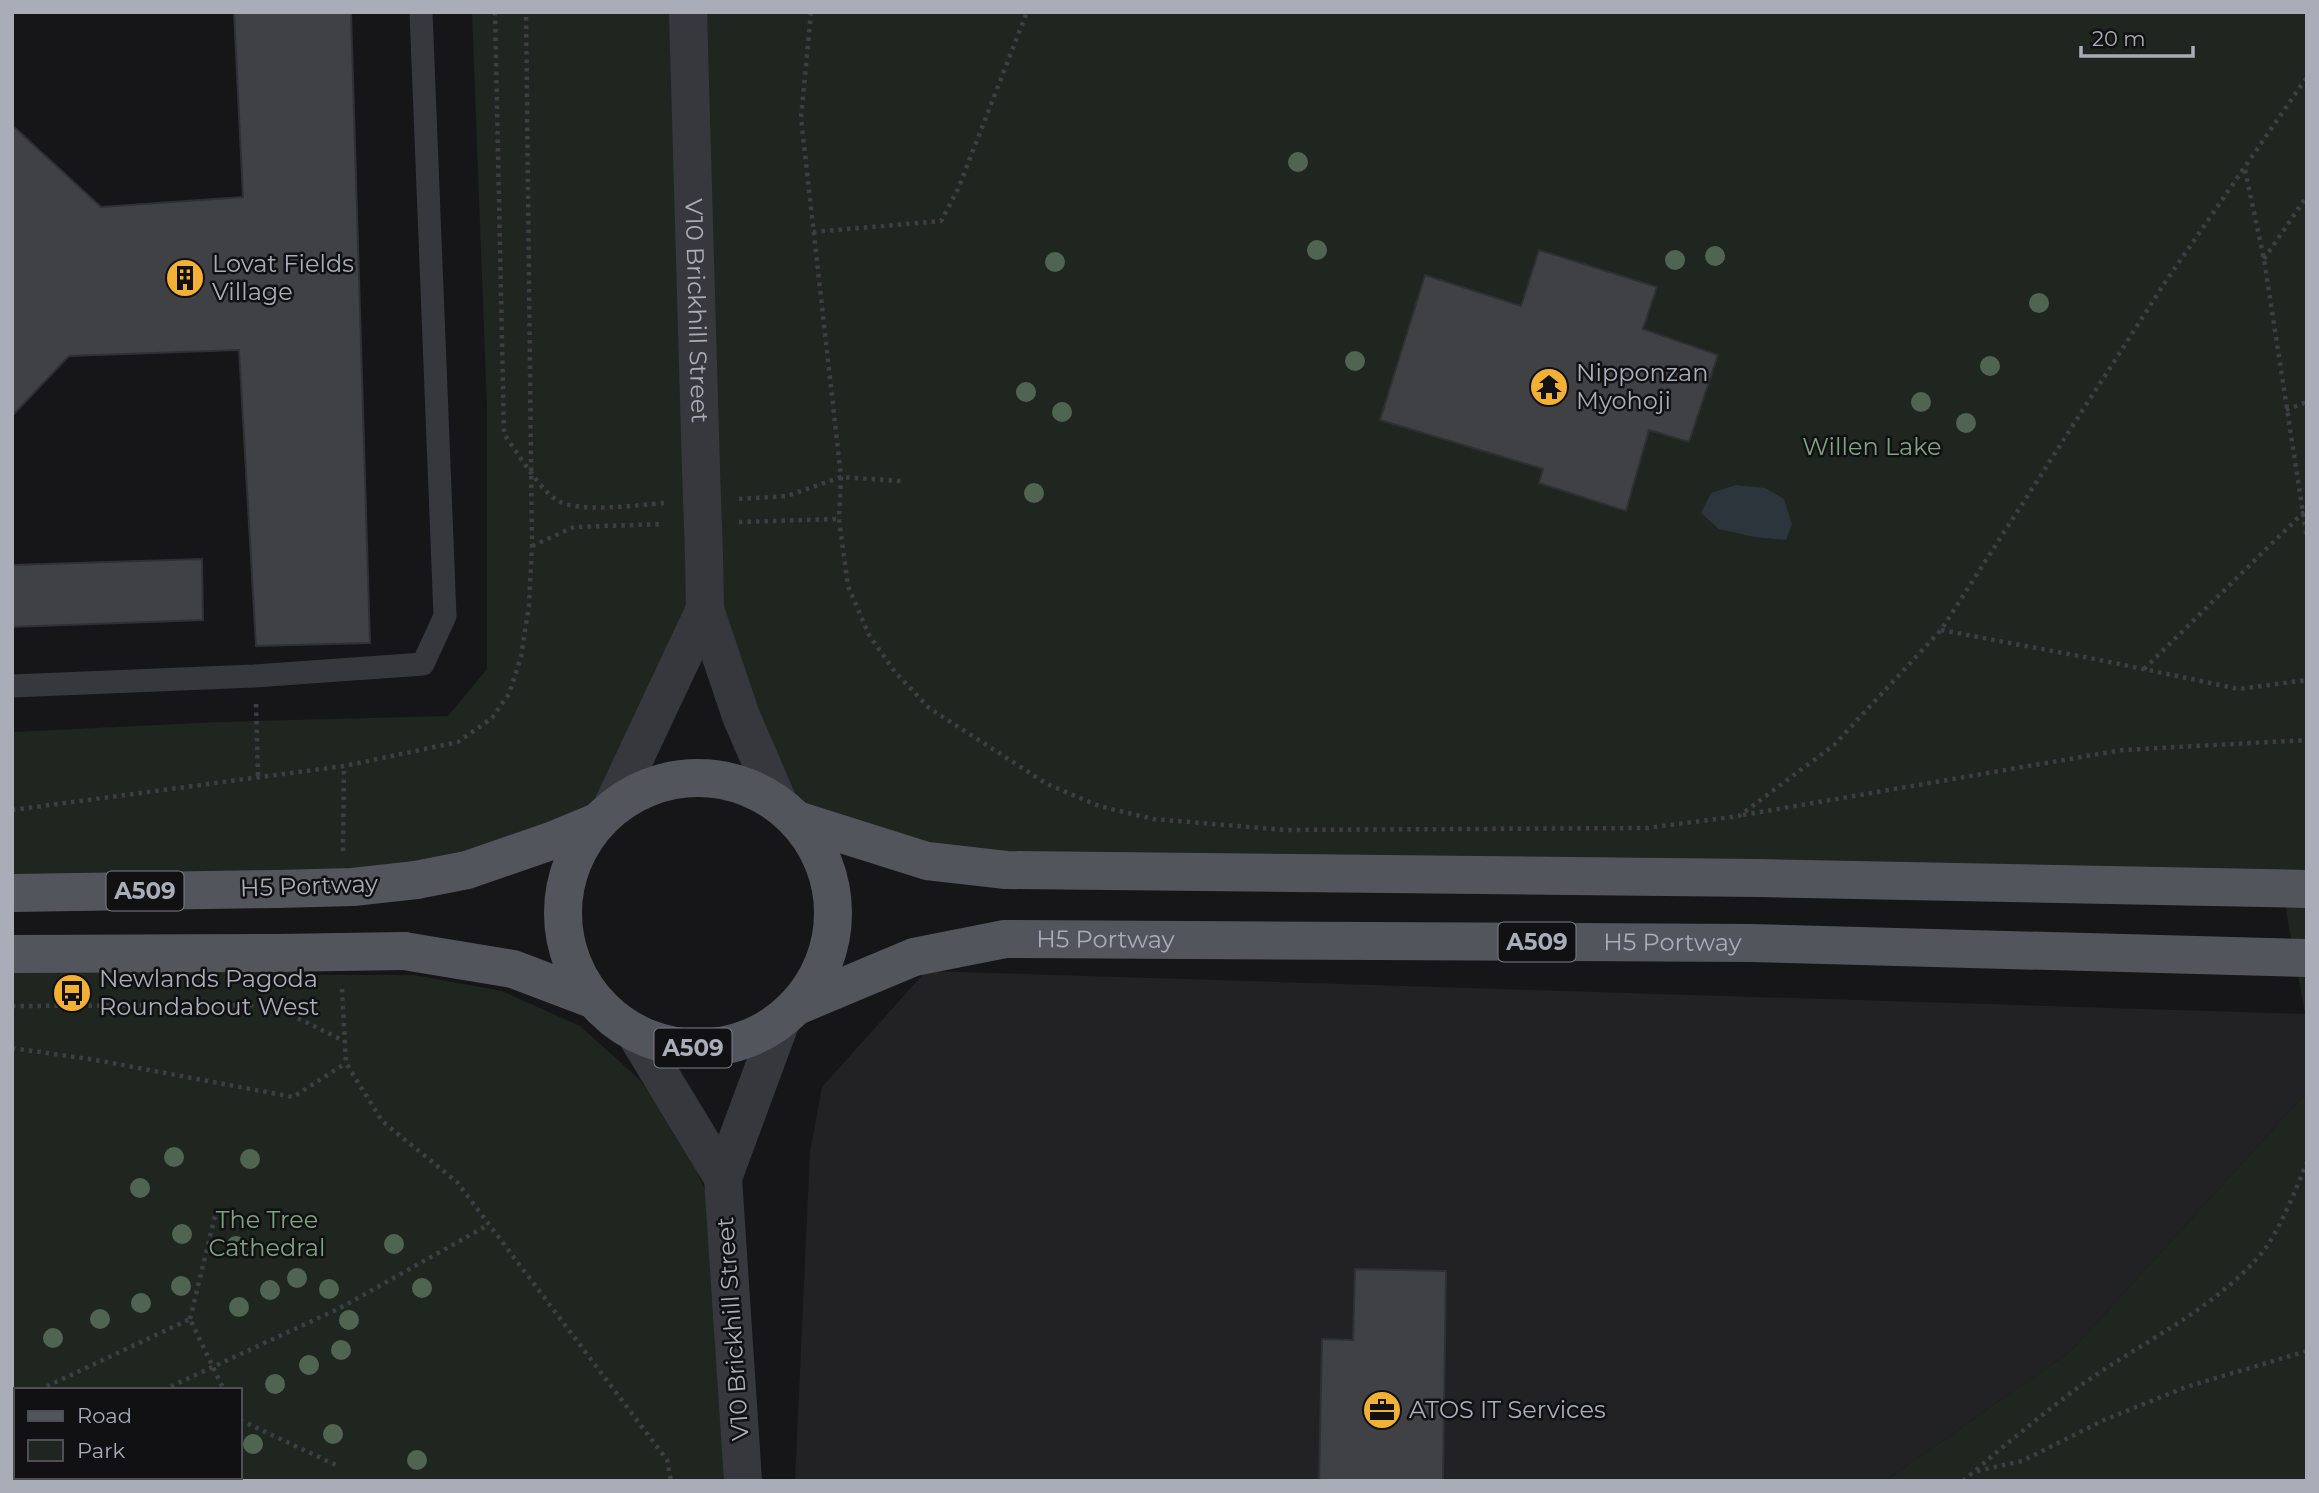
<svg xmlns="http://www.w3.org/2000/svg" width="2319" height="1493" font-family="Montserrat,sans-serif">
<rect width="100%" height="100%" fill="#161618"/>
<path fill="#222225" d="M 926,971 L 2305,1014 L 2307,1092 L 2071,1351 L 1885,1481 L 795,1481 L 810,1152 L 822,1087 Z"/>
<path fill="#1e261f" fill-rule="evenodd" d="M 472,12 L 2307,12 L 2307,1055 L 2305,1014 L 2282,888 L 1006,870 L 797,820 L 705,610 L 611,809 L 467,870 L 12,893 L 12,732 L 220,722 L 448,716 L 487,669 L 487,410 Z
M 277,953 L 303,975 L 414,975 L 502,991 L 580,1026 L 638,1078 L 677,1127 L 706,1192 L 737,1481 L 12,1481 L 12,954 ZM 16,1390 L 240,1390 L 240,1477 L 16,1477 Z
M 2307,1092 L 2307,1481 L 1885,1481 L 2071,1351 Z"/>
<path fill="#2c353c" d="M 1736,485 L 1765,488 L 1784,499 L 1792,524 L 1786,540 L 1755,537 L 1719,529 L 1701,513 L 1711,493 Z"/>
<path fill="#404145" stroke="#303034" stroke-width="2" d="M 234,12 L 351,12 L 370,643 L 256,646 L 239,350 L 69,356 L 12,416 L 12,125 L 101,207 L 243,197 Z
M 1539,250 L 1657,287 L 1643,329 L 1718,355 L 1689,442 L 1649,430 L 1626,511 L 1539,483 L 1543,469 L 1380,420 L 1425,275 L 1521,306 Z
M 202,559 L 203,620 L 12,627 L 12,565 Z
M 1355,1269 L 1446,1271 L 1443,1481 L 1319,1481 L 1322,1339 L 1353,1340 Z"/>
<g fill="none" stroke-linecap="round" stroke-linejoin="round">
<path stroke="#3d3f44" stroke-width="4.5" stroke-dasharray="3.5 5" stroke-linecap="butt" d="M 495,12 L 504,434 C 516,451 539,488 555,499 C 575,514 637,505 664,503
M 811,12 L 801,118 L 841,477 L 839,519 L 848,586 L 869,635 L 895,672 L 929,708 L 1047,784 L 1099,806 L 1153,819 L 1285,830 L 1647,828 L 1739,816 L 1834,745 L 1941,630 L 2166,281 L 2307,77
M 2245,170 L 2264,259 L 2307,539
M 813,232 L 941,221 L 958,189 L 1027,12
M 2264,259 L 2307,196
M 2286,410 L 2307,402
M 739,499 L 787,496 L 841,477 L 901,481
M 739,522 L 839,519
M 532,546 L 574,527 L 664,524
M 1941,630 L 2100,660 L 2239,689 L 2307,680
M 2144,669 L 2307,509
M 256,704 L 258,776
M 12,810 L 344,766 L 458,742 L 492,718 L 509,694 L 521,657 L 529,605 L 532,546 L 526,12
M 1743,815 L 2122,750 L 2307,740
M 343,851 L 344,766
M 342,989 L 346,1063 L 382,1121 L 457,1182 L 667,1460 L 671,1481
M 12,1006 L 271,1005 L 344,1041
M 12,1048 L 96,1060 L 293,1097 L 346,1063
M 190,1319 L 215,1216
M 39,1390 L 190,1319 L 224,1390
M 163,1390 L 340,1308 L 488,1225
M 240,1420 L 336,1465
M 12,1458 L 16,1457
M 12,1462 L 16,1469
M 1977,1471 L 2022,1461 L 2104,1420 L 2186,1387 L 2307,1351
M 20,1477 L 21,1481
M 84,1477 L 86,1481
M 183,1477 L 184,1481
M 96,1481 L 104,1477
M 1963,1481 C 2001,1448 2040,1416 2080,1386 C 2141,1342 2211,1312 2261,1254 C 2279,1233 2296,1188 2307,1163"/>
<path stroke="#37383d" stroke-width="23" d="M 12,686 L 254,676 L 423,664 L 445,616 L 421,12"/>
<g stroke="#37383d" stroke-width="38">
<path id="s1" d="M 688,12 L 701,470"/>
<path d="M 704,555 L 705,609 L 741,716 L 779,804"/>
<path d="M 611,809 L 705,609"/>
<path d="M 635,1033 L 723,1178"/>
<path d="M 743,1481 L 723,1178 L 781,1021"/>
</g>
<g stroke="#53555c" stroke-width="38">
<circle cx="698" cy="913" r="135"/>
<path d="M 797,820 L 927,861 L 1006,870 L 1759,878 L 2307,889"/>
<path d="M 416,880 L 467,870 L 551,841 L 597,822"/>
<path d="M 12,893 L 277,889"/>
<path d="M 404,951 L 513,969 L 592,999"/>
<path d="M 12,954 L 277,953"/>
<path id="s2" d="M 797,1006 L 914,957 L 1005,939 L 1750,943 L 2307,958"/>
</g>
<path stroke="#37383d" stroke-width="38" d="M 701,470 L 704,555"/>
<path stroke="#53555c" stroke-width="38" d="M 277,889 L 353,887 L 416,880
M 277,953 L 404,951"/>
</g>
<g fill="#506452">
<circle cx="1298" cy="162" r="10"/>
<circle cx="1317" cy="250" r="10"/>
<circle cx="1715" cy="256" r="10"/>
<circle cx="1675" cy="260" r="10"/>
<circle cx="1055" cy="262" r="10"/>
<circle cx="2039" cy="303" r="10"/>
<circle cx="1355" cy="361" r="10"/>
<circle cx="1990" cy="366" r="10"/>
<circle cx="1026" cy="392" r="10"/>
<circle cx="1921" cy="402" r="10"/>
<circle cx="1062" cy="412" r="10"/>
<circle cx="1966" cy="423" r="10"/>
<circle cx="1034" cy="493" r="10"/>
<circle cx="174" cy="1157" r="10"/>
<circle cx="250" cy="1159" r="10"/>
<circle cx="140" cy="1188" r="10"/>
<circle cx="182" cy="1234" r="10"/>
<circle cx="394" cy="1244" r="10"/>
<circle cx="236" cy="1246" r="10"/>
<circle cx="297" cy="1278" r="10"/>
<circle cx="181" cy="1286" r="10"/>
<circle cx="422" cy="1288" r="10"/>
<circle cx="329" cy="1289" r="10"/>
<circle cx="270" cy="1290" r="10"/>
<circle cx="141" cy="1303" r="10"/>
<circle cx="239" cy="1307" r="10"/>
<circle cx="100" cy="1319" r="10"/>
<circle cx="349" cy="1320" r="10"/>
<circle cx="53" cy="1338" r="10"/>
<circle cx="341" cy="1350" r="10"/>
<circle cx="309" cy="1365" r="10"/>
<circle cx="275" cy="1384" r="10"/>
<circle cx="333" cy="1434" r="10"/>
<circle cx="253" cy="1444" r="10"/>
<circle cx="417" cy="1460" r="10"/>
</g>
<defs>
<symbol id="building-disc" viewBox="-11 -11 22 22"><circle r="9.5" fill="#f2b134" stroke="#111113"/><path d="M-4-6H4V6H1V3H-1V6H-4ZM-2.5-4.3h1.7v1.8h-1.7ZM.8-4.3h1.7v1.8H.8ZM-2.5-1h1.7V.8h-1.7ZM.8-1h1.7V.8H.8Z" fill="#111"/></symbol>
<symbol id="temple-disc" viewBox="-11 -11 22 22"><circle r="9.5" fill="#f2b134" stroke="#111113"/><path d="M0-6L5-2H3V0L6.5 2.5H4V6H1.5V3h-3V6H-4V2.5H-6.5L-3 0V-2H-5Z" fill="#111"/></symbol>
<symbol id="bus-disc" viewBox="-11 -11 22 22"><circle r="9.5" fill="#f2b134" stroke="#111113"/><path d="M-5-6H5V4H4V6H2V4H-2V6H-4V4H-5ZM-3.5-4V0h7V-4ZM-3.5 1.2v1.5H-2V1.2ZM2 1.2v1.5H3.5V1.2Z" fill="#111"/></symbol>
<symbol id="office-disc" viewBox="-11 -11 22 22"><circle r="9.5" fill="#f2b134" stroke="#111113"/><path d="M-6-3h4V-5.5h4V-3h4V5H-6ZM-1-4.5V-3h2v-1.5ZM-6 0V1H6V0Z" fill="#111"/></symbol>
</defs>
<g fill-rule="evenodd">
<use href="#building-disc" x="163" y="256" width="44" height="44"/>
<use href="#temple-disc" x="1527" y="365" width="44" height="44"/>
<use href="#bus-disc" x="50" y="971" width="44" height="44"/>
<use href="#office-disc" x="1360" y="1388" width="44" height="44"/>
</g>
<g text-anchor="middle" stroke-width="5" stroke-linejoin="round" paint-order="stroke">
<g fill="#111113" stroke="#7b7e86" stroke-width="2">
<rect x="106.5" y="871.5" width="77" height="39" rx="5"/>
<rect x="1498.5" y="922.5" width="77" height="39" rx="5"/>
<rect x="654.5" y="1028.5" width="77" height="39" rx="5"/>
</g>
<g font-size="23" font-weight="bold" fill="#a8adb8">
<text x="145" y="899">A509</text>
<text x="1537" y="950">A509</text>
<text x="693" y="1056">A509</text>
</g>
<g font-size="24" fill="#a8adb8" stroke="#111113" text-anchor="start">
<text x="212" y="272">Lovat Fields<tspan x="212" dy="28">Village</tspan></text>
<text x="1576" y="381">Nipponzan<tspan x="1576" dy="28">Myohoji</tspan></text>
<text x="99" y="987">Newlands Pagoda<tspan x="99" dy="28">Roundabout West</tspan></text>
<text x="1409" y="1418">ATOS IT Services</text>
</g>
<g font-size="24" fill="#a8adb8" stroke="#111113">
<text dy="8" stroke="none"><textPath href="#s1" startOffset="299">V10 Brickhill Street</textPath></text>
<text transform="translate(309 886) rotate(-2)" y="8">H5 Portway</text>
<text dy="8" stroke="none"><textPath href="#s2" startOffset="320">H5 Portway</textPath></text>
<text dy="8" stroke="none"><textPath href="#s2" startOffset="887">H5 Portway</textPath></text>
<text transform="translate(733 1329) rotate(-94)" y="8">V10 Brickhill Street</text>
</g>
<g font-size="24" fill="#7fa381" stroke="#111113">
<text x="1872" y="455">Willen Lake</text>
<text x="267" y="1228">The Tree<tspan x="267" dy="28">Cathedral</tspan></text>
</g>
</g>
<rect width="2319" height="1493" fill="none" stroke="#a8adb8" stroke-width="28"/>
<rect x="14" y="1388" width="228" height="91" fill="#111113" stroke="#4d4f55" stroke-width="2"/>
<rect x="28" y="1411" width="35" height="10" fill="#53555c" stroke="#4d4f55" stroke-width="2"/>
<text x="77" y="1423" font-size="21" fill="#a8adb8">Road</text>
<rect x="28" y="1440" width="35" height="21" fill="#1e261f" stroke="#4d4f55" stroke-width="2"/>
<text x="77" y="1458" font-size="21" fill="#a8adb8">Park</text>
<path d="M2081 46v10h112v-10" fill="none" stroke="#a8adb8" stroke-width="3.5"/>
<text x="2092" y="46" font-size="21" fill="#a8adb8" stroke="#111113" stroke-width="5" paint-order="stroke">20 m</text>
</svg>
